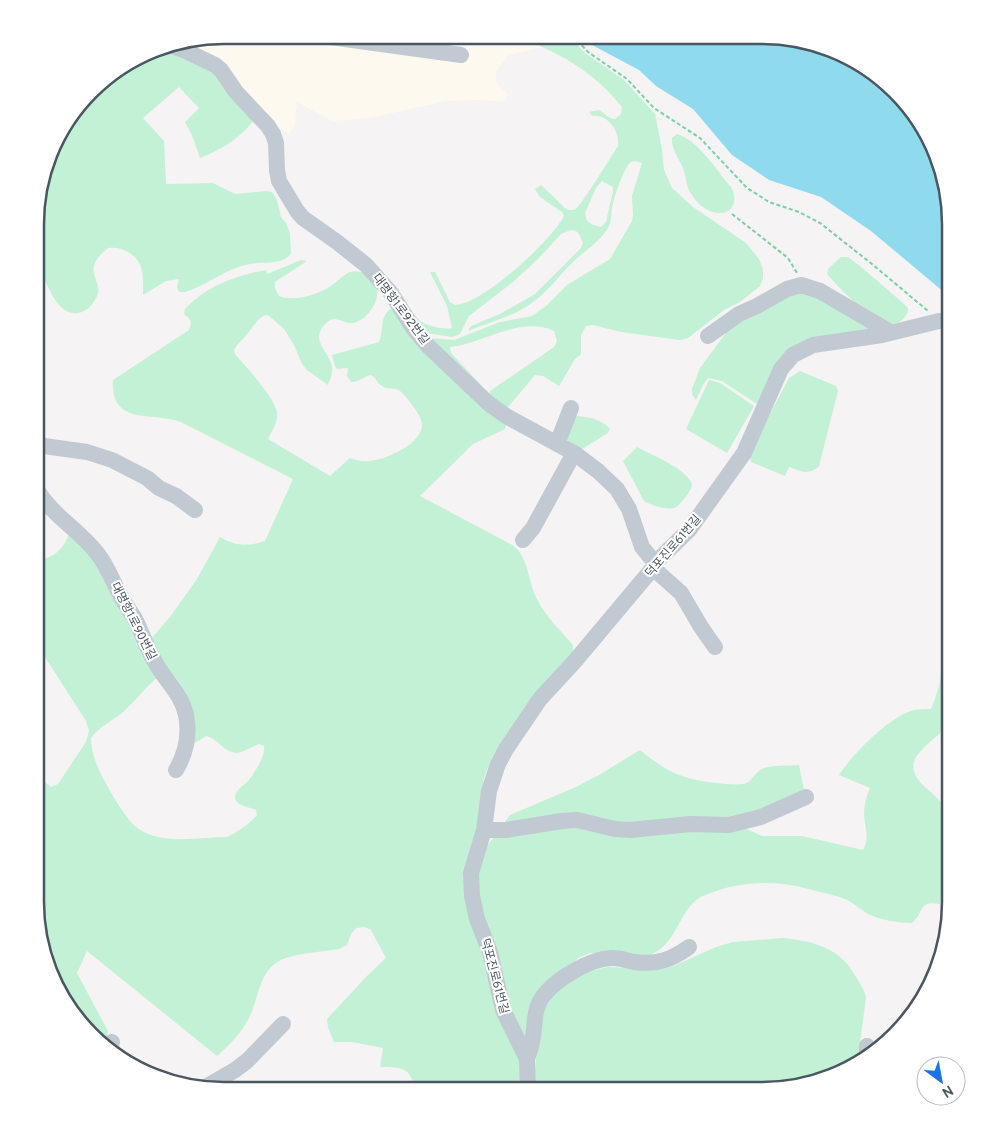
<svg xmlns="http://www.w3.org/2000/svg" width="986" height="1126" font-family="Overpass,'Noto Sans KR',sans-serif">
<rect width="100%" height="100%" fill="#f5f3f3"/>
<path fill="#fdf9ef" d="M 223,35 L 550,36 L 538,48 L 509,55 L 496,71 L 496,82 L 509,95 L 503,102 L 480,100 L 447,101 L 370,118 L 332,121 L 297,102 L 295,124 L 289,134 L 266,119 L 168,44 Z"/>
<path fill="#c3f1d5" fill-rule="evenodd" d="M 538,36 L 568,36 L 585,53 L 624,80 L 655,114 L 662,149 L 664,170 L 672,188 L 693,207 L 746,243 L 759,259 L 763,269 L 763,278 L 760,286 L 740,302 L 724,310 L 688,338 L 680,340 L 665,338 L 621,332 L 593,325 L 586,326 L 581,335 L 581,354 L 575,359 L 559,386 L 543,376 L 535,375 L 504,412 L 490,396 L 490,391 L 554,347 L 557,341 L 554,331 C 526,318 496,335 469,343 C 463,345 456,346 450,347 L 451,353 L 482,386 L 485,391 L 429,338 L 454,340 L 500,322 L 532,316 L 546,306 L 567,285 L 610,259 L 632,221 L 633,215 L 632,196 L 642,163 C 639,162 635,160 631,162 C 624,167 615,195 613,203 C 611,211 612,219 609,226 C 603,239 585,251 574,261 C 561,273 551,288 537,299 C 518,315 491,322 468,331 L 471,326 L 500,314 L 535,294 L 581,248 L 583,243 L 579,234 L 576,231 L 571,230 L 561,234 L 538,259 L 513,282 L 469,316 L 460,334 L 452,337 L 421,332 L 409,307 C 412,312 416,317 420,321 C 427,326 444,330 452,328 L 447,306 L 430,272 L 435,272 L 450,302 L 455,305 C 482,305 552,240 564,216 L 562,212 L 540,197 L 535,189 L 541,185 L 565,208 C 568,210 571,211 576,209 C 580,207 613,154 618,146 C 620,131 608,114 592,116 L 589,112 L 599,110 L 610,118 L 615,119 L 621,114 L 622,107 C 600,79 572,60 540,46 L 538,43 ZM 602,181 L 613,187 L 613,191 L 606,222 L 601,227 L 593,225 L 587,221 L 585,213 L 596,188 Z
M 160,47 L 206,63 L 256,118 C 241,137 222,150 200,158 L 192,135 L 185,122 L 199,108 L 179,87 L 143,118 L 164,141 L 166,184 L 213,183 L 235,194 L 266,191 L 272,192 L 277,200 L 281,217 L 286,223 L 290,233 L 291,254 C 280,266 264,261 250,264 C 226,268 208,285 185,292 L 179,292 L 177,287 L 179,279 L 166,281 L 143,295 C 143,276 145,262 128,252 C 121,248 116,247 108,248 C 104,252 97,257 95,263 C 90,273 100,283 98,293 C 96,300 90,308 84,311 C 60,322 49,288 41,272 L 38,272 L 39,187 L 60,129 L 99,82 Z
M 677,134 C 699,141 716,170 731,187 C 740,203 730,217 713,212 C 705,210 696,202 692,195 C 685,187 687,176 682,166 C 678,157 671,148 672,138 Z
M 841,257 L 848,257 L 860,266 L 903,303 L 908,308 L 908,312 C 905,317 902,321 897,323 C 878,330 838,287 827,274 L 829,268 Z
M 301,260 L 307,261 L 275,282 L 275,288 L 279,296 C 295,302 317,295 331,286 C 337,282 344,274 350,272 C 355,270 361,272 366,273 C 369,277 376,283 377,288 C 380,302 366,321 353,323 C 346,324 340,319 334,319 C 329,319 324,325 322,328 C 312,342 330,353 332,367 C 333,373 330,379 328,385 L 307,370 L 302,364 L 294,345 L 284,329 L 268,315 L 263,316 L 258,320 L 244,338 L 237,345 L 234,350 L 235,354 C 245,366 275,397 277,413 C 278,422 272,431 268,439 L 330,476 L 350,458 C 356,460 362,462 369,461 C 385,460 424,444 422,423 C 421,415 406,396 400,391 C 394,387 388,390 382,386 C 377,383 376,378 371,375 C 364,376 358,383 351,382 L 347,376 L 348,368 L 337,369 L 335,366 L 332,355 L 379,342 C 385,326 378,315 396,305 L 506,425 L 505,429 L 473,444 L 420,496 L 514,546 C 529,559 528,582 537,599 C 545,616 561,631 573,645 L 573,654 L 502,742 L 492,757 L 484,778 L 480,800 L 480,819 L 468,868 L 522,1058 L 523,1091 L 416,1091 C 410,1067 403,1067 380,1067 L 383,1048 L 352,1042 L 334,1042 L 328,1027 L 327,1019 L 366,977 L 386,958 L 371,930 L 365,927 L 356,928 L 351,934 L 347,945 L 339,949 C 322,952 294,953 279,961 C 258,973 259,999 249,1018 C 241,1033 230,1045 217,1056 L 87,951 L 77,973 L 108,1031 L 105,1047 L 90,1036 L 60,997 L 42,952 L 35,903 L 36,774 L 51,787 L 58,784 L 86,742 L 89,731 L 86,721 L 36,643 L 37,557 C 51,563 66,546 69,533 L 86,547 L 149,641 L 170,617 L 197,579 L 220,537 C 235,546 248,547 265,541 L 293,479 L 181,422 C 154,411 110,427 113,380 L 189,330 L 191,323 L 189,318 L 184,314 L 185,309 C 207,286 235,276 266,270 L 267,274 ZM 168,670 C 193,692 192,712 193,744 L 206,736 C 217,738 225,753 237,753 C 244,752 253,746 259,744 L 264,746 C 266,756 254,773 248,781 C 243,786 229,794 238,803 C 242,806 251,808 256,810 L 257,815 C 252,822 235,834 227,837 C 197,837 153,848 130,821 C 122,811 115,800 109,789 C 100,773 91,756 91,738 C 99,727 112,721 122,713 C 138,699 149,681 168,670 Z
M 802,289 L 876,328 L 806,343 L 760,406 L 722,381 L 708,378 L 703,385 L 696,400 L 692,394 L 692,389 L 700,368 L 731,326 Z
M 800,371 L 836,386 L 838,391 L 819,466 C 809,476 801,471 789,467 L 785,476 L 751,462 L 750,457 L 770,414 L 789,378 Z
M 709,380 L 720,383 L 754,406 L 727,453 L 686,429 Z
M 574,416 C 586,416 602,419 610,429 L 608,433 L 579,451 L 566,441 Z
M 637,447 C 650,454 687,469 692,484 C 693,489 679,507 674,508 C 666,510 650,505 644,501 L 623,461 Z
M 944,640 L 951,640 L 951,723 C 942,733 917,750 914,762 C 910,779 929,789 938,799 C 943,805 948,812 950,819 C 956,838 946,884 940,904 C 918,900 925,911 912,923 C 899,923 880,920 868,914 C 860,909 854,903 845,899 C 838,896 828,894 820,892 C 779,880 745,879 705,895 C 678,906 680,943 650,955 L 590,953 L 578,958 L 571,966 L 526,1040 L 517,1033 L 479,911 L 479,857 L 510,815 L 576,787 L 599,775 L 640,750 C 667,772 681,779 716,783 C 725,784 735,785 743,784 C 752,783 755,771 764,768 C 774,765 788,766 799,765 L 804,790 L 740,826 L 762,836 L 802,836 L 863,850 C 870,838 865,828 864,815 C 864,805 866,797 870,788 L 839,775 C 853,754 887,719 911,711 C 917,709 925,709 931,709 C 941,687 944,664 944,640 Z
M 782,938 C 813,941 840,947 856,977 C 860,984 865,990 866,998 L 860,1043 L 859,1064 L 857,1066 L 775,1091 L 533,1091 L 540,1019 L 552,994 L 577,978 L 594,970 L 608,967 L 664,969 L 676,965 L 716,947 L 733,942 Z"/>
<path fill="#90daee" d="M 584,36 L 787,37 L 867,67 L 926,129 L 944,174 L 951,223 L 951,298 L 871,231 L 821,197 L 769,180 L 732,155 L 693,109 L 656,86 L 639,70 L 592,45 Z"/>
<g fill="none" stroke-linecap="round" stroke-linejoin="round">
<path stroke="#7ad0a6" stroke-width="2" stroke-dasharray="4 2.5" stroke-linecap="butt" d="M 573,36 L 588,52 L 627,79 L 654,108 L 700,138 L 747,188 L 769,202 L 799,212 L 820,223 L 872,264 L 928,311
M 732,214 L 788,258 L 797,273"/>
<path stroke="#c1cad2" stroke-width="16" d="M 316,35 L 461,55
M 168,44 L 186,51 L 215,65 L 221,70 L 236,92 L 268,126 L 273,134 L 276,143 L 277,170 L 279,181 L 297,211 L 303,218 L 337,242 L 366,265 L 391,293 L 413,328 L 427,345 L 488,403 L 506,416 L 574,453 L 598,471 L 617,489 L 629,509 L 642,547 L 655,563
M 708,336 L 739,314 L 757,306 L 787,289 L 801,285 L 820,291 L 890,332
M 557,444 L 571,408
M 37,445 L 87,452 L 112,460 L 147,478 L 159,488 L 176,496 L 195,510
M 37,490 C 53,516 79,530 97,553 C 106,564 111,577 117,589 C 122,600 129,609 135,619 C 142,632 146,647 154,660 C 164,680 181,692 186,715 C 190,735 186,753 176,770
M 523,540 L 533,528 L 574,453
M 653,568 L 681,593 L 701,627 L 715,647
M 484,830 L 506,830 L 562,821 L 577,820 L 615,829 L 630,830 L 691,824 L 729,825 L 761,817 L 806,797
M 867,1046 L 867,1058
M 110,1051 L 112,1042
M 527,1059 C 531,1049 533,1039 534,1029 C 535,1019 535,1011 539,1003 C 549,982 590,958 613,958 C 620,958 628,961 635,962 C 657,965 671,960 689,947
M 204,1088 L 235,1070 L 247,1061 L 283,1024
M 528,1091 L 527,1059 L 503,1010 L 490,952 L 477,919 L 472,896 L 471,873 L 484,830 L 489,791 L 498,764 L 506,749 L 540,699 L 575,661 L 653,568 L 655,563 L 689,530 L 744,453 L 781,369 L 793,355 L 813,345 L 882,335 L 939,321"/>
</g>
<g text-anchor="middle" stroke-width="4" stroke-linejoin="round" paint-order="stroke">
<g font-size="12" fill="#4a5661" stroke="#fff">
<text transform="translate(401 309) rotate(53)" y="4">대명항1로92번길</text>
<text transform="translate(673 546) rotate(-49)" y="4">덕포진로61번길</text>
<text transform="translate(134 621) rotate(63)" y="4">대명항1로90번길</text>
<text transform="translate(495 976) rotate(75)" y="4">덕포진로61번길</text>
</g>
</g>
<path d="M0 0H986V1126H0ZM224 44H762A180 180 0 0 1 942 224V902A180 180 0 0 1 762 1082H224A180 180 0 0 1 44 902V224A180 180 0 0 1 224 44Z" fill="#fff" fill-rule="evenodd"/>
<path fill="none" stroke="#4a5661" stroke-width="2.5" d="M224 44H762A180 180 0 0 1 942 224V902A180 180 0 0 1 762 1082H224A180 180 0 0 1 44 902V224A180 180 0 0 1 224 44Z"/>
<g transform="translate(941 1081) rotate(148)"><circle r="24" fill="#ffffff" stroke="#b7bbc0"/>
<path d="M0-4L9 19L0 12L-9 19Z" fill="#1a73e8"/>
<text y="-8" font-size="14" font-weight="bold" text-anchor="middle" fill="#4a5661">N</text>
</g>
</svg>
